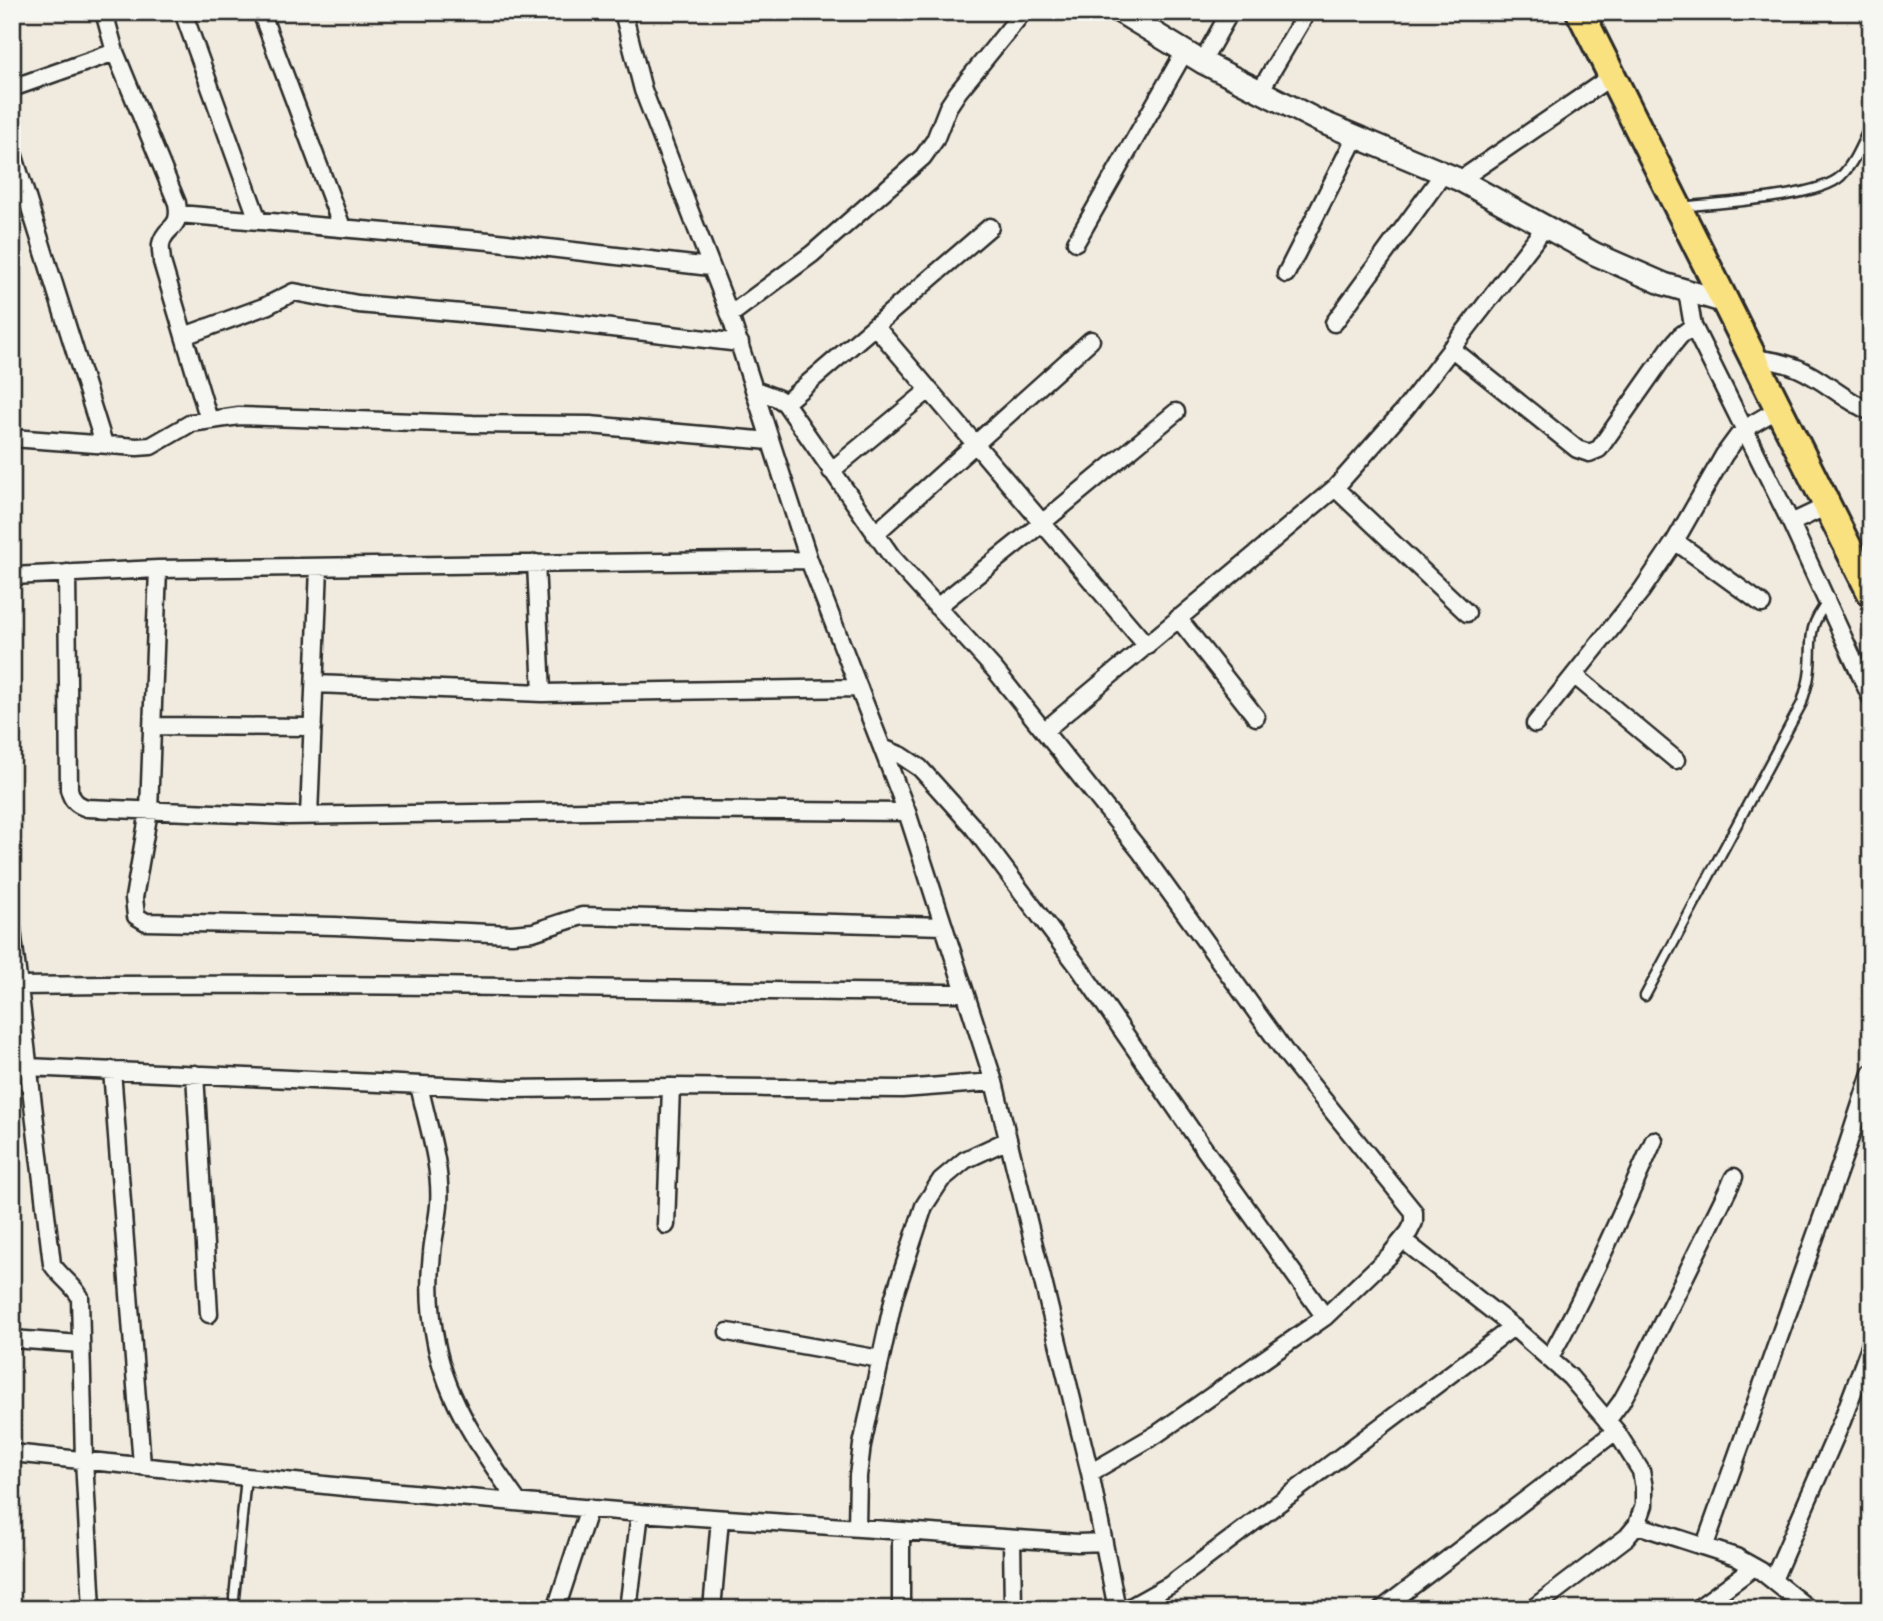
<svg xmlns="http://www.w3.org/2000/svg" width="1883" height="1621" font-family="'Comic Neue',sans-serif">
<rect width="100%" height="100%" fill="#f0ebde"/>
<filter id="ink" filterUnits="userSpaceOnUse"><feTurbulence type="fractalNoise" baseFrequency=".0143" numOctaves="2"/><feDisplacementMap in="SourceGraphic" scale="14" xChannelSelector="R" yChannelSelector="G"/><feConvolveMatrix kernelMatrix="1 2 1 2 8 2 1 2 1" color-interpolation-filters="sRGB"/></filter>
<g filter="url(#ink)">
<g fill="none" stroke-linecap="round" stroke-linejoin="round">
<defs>
<path id="service" d="M 1681,207 C 1714,203 1820,198 1841,176 C 1855,162 1862,142 1871,124
M 1645,996 L 1802,703 C 1804,694 1808,685 1809,676 C 1814,645 1804,631 1827,603
M 234,1598 L 246,1477"/>
<path id="minor" d="M 104,12 L 115,52 L 177,203 C 182,231 165,225 161,244 C 160,249 162,257 162,262 L 209,420
M 183,12 L 258,220
M 261,12 L 342,227
M 623,12 L 643,90 L 730,315 L 809,560 L 907,812 L 994,1082 L 1090,1473 L 1117,1609
M 1202,62 L 1230,12
M 12,88 L 115,52
M 1260,91 L 1307,12
M 12,150 L 104,444
M 1460,180 L 1612,76
M 179,214 L 489,241 L 710,267
M 1076,242 L 1185,51
M 1286,274 L 1356,136
M 1687,291 L 1693,326 L 1791,523 L 1871,698
M 730,315 L 812,254 L 923,157 L 935,140 L 948,107 L 958,92 L 1023,12
M 1334,323 L 1443,174
M 875,326 L 1147,646
M 184,336 L 266,306 L 294,292 L 358,304 L 543,320 L 740,343
M 1451,348 L 1577,449 L 1589,453 L 1599,449 L 1670,348 L 1680,336 L 1693,326
M 1754,359 C 1810,361 1825,390 1871,412
M 755,390 L 777,398 L 785,403 L 892,557 L 995,670 L 1141,852 L 1288,1056 L 1414,1212 L 1414,1222 L 1409,1232 L 1389,1256 L 1325,1317 L 1157,1434 L 1090,1473
M 785,403 L 990,227
M 12,438 L 137,447 L 151,446 L 191,423 L 239,416 L 473,424 L 590,425 L 770,441
M 831,471 L 929,390
M 1335,488 L 1467,613
M 1791,523 L 1827,506
M 875,534 L 1091,340
M 1675,541 L 1762,604
M 536,563 L 542,693
M 158,569 L 149,811 L 134,898 L 136,916 L 146,922 L 335,926 L 512,934 L 533,932 L 582,916 L 944,926
M 67,573 L 69,789 C 72,801 77,805 87,808 L 288,816 L 647,810 L 907,812
M 12,576 L 158,569 L 809,560
M 937,607 L 1042,523 L 1176,412
M 1178,618 L 1256,717
M 1574,675 L 1676,760
M 315,684 L 542,693 L 859,688
M 1535,724 L 1642,590 L 1675,541 L 1724,455 L 1738,436 L 1754,423 L 1778,409
M 152,726 L 313,727
M 1044,731 L 1335,488 L 1405,409 L 1545,227
M 883,748 L 902,756 L 920,768 L 973,827 L 1080,969 L 1205,1150 L 1325,1317
M 309,816 L 319,567
M 12,929 L 52,1264 C 60,1277 72,1283 80,1297 L 84,1459 L 92,1609
M 18,986 C 334,981 650,991 965,993
M 12,1062 L 27,1067 L 510,1089 L 671,1087 L 902,1089 L 994,1082
M 112,1070 L 142,1465
M 195,1074 L 209,1314
M 419,1085 C 427,1123 442,1166 439,1205 C 438,1221 433,1237 432,1253 C 429,1281 430,1314 436,1343 C 447,1402 484,1454 518,1502
M 666,1225 L 671,1087
M 1403,1240 L 1513,1327 L 1570,1377 L 1616,1431 L 1641,1471 L 1644,1488 L 1644,1505 L 1637,1525 L 1627,1537 L 1532,1609
M 728,1332 L 880,1359
M 12,1339 L 81,1344
M 1549,1359 C 1589,1288 1621,1214 1654,1140
M 1607,1421 L 1621,1402 L 1641,1366 L 1734,1177
M 12,1453 L 344,1487 L 640,1513 L 1078,1543 L 1104,1542
M 1637,1525 L 1736,1557 L 1761,1571 L 1809,1609
M 857,1528 L 858,1476 L 862,1445 L 894,1297 L 924,1206 L 941,1180 L 965,1160 L 1008,1140
M 1012,1539 L 1013,1609
M 1705,1545 L 1845,1153 L 1871,1073
M 1773,1580 L 1842,1421 L 1871,1344
M 556,1609 L 589,1508
M 628,1609 L 640,1513
M 712,1609 L 720,1519
M 901,1609 L 901,1531
M 1127,1609 L 1170,1585 L 1513,1327
M 1382,1609 L 1616,1431
M 1697,1609 L 1754,1567"/>
<path id="tertiary" d="M 1120,12 L 1202,62 L 1260,91 L 1317,120 L 1460,180 L 1595,254 L 1664,284 L 1725,302"/>
<path id="primary" d="M 1580,12 L 1871,593"/>
</defs>
<use href="#service" stroke="#2b2b2b" stroke-width="13"/>
<use href="#minor" stroke="#2b2b2b" stroke-width="21"/>
<use href="#tertiary" stroke="#2b2b2b" stroke-width="26"/>
<use href="#primary" stroke="#2b2b2b" stroke-width="32"/>
<use href="#service" stroke="#f6f6f2" stroke-width="8"/>
<use href="#minor" stroke="#f6f6f2" stroke-width="16"/>
<use href="#tertiary" stroke="#f6f6f2" stroke-width="21"/>
<use href="#primary" stroke="#fae180" stroke-width="26"/>
</g>
</g>
<rect width="1883" height="1621" fill="none" stroke="#f6f6f2" stroke-width="42"/>
<rect x="21" y="21" width="1841" height="1579" fill="none" stroke="#2b2b2b" stroke-width="2.5" filter="url(#ink)"/>
</svg>
